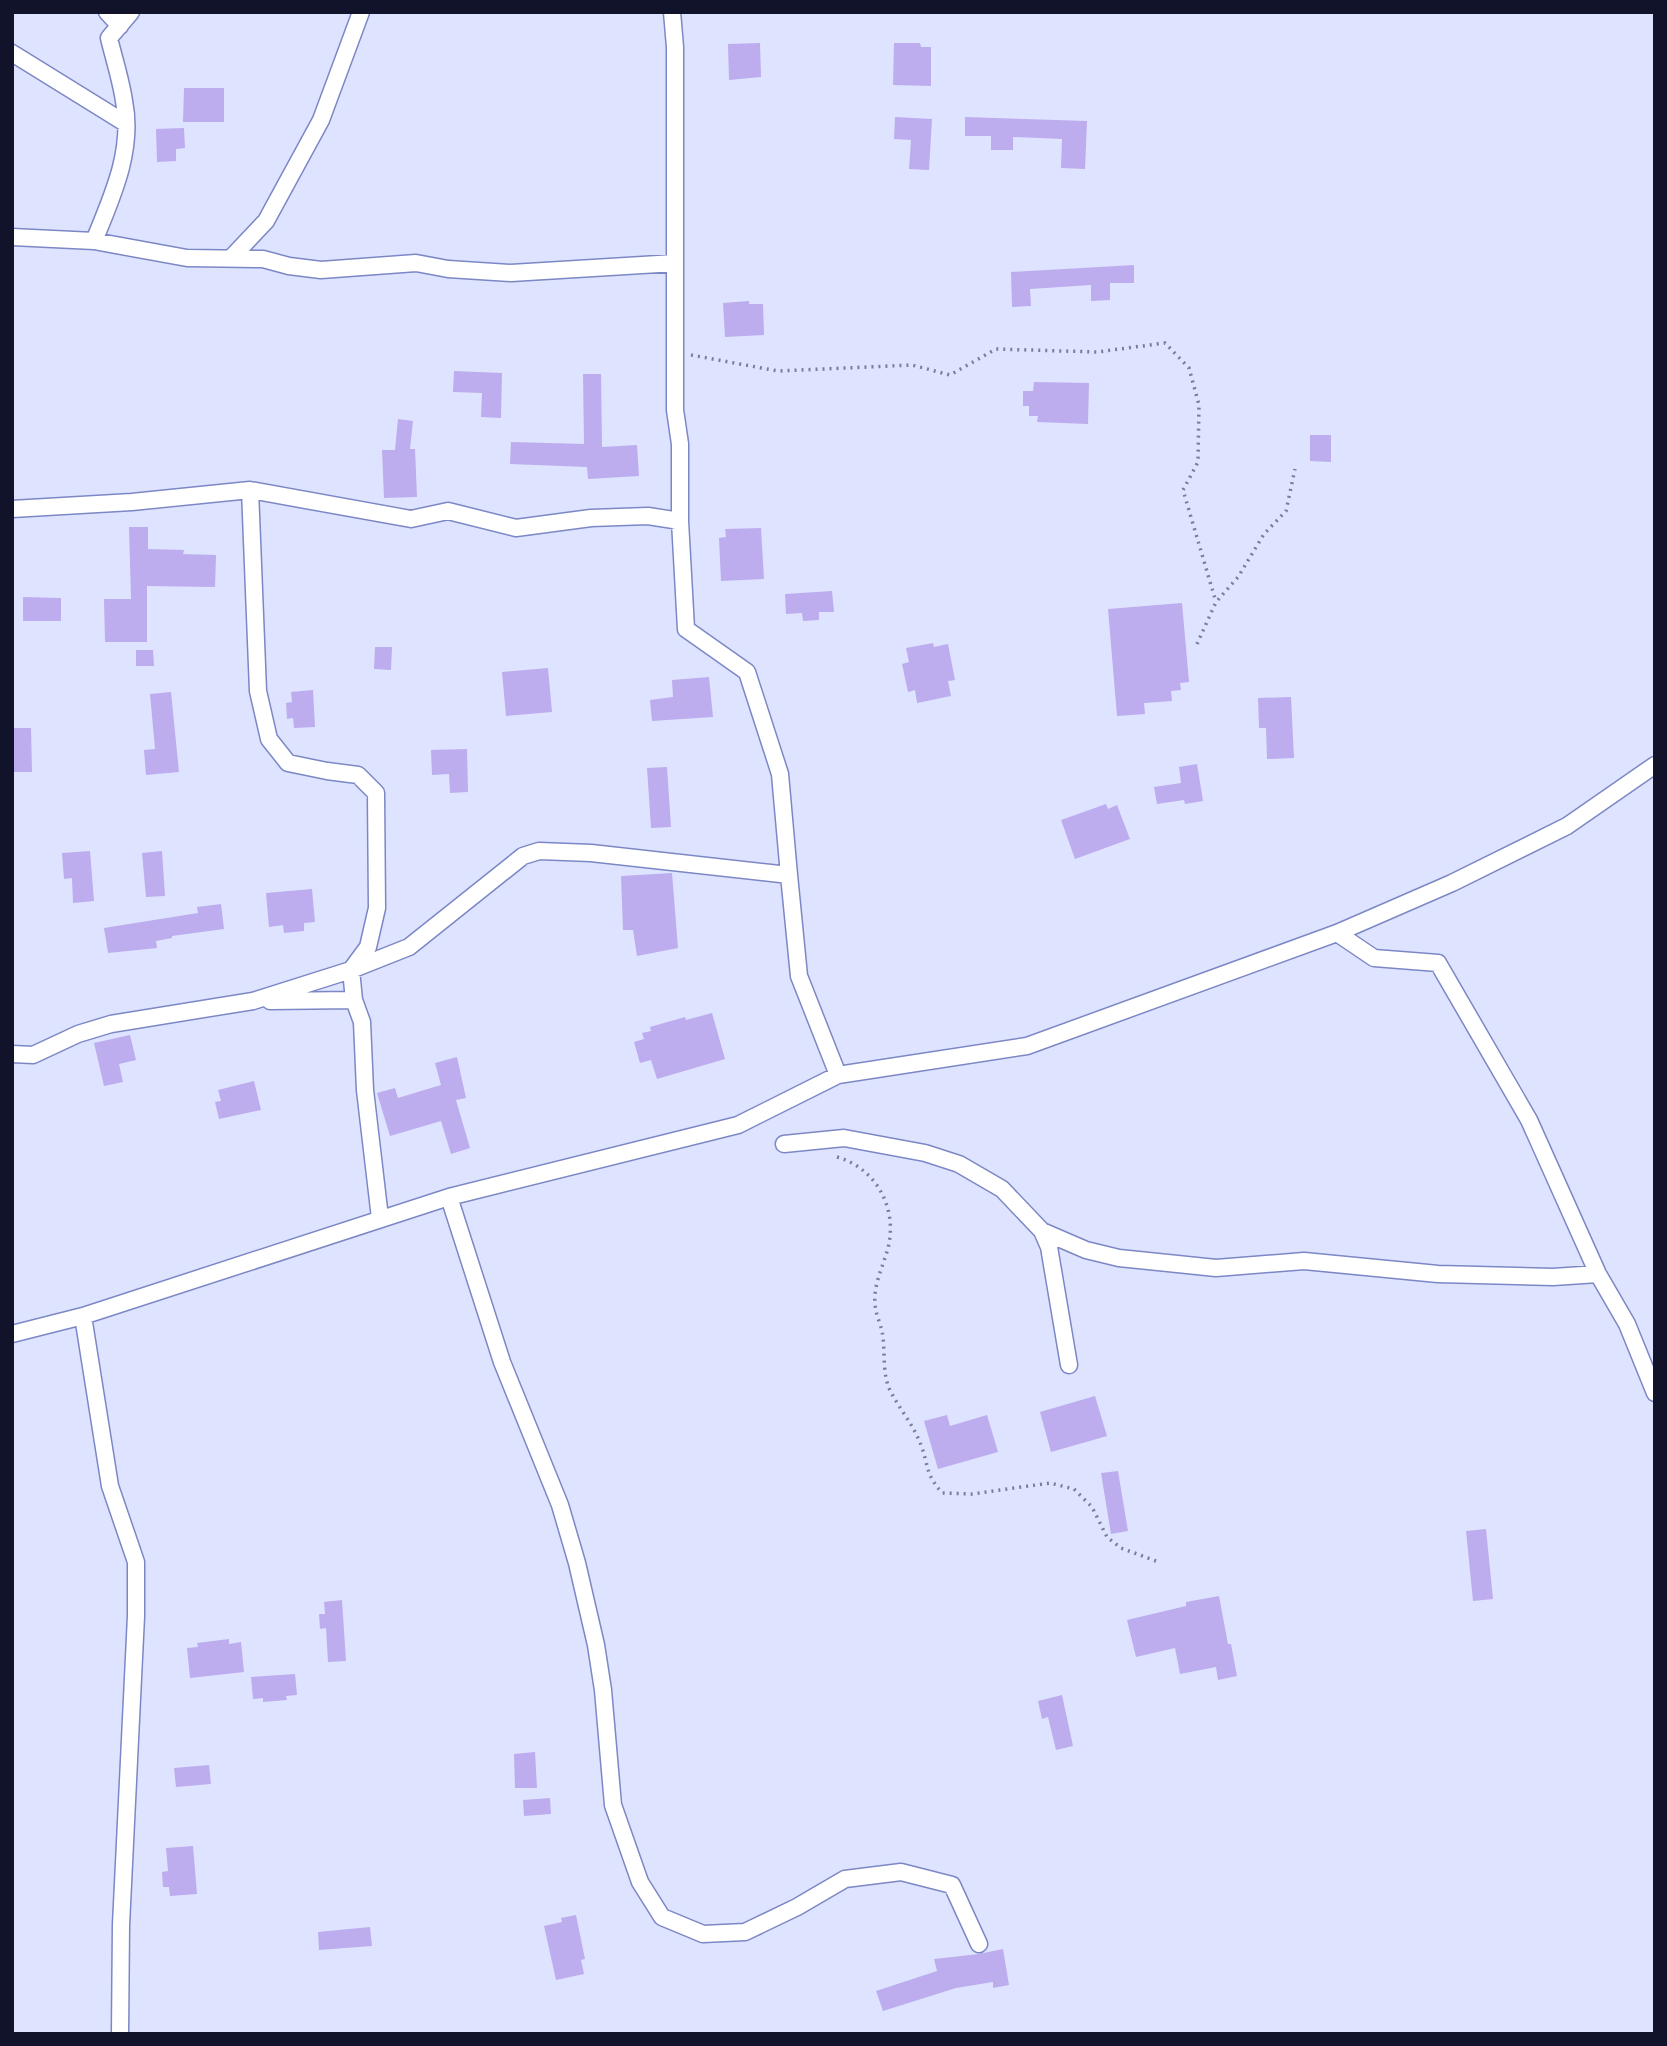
<svg xmlns="http://www.w3.org/2000/svg" width="1667" height="2046" font-family="'Asap Condensed',sans-serif">
<rect width="100%" height="100%" fill="#dee4ff"/>
<path fill="#bdacee" d="M 760,43 L 761,77 L 729,80 L 728,44 Z
M 894,43 L 920,43 L 921,47 L 931,47 L 931,86 L 893,85 Z
M 184,88 L 224,88 L 224,122 L 183,122 Z
M 895,117 L 932,119 L 929,170 L 909,169 L 911,140 L 894,139 Z
M 965,117 L 1087,121 L 1085,169 L 1061,168 L 1062,139 L 1013,137 L 1013,150 L 991,150 L 991,136 L 965,136 Z
M 184,128 L 185,148 L 176,149 L 176,161 L 157,162 L 156,129 Z
M 1134,265 L 1134,283 L 1110,283 L 1110,300 L 1091,301 L 1091,285 L 1030,289 L 1031,306 L 1012,307 L 1011,272 Z
M 749,301 L 749,304 L 763,304 L 764,335 L 725,337 L 723,303 Z
M 454,371 L 502,373 L 501,418 L 481,417 L 482,393 L 453,392 Z
M 583,374 L 601,374 L 602,447 L 637,445 L 639,476 L 588,479 L 587,467 L 510,464 L 511,442 L 584,444 Z
M 1034,382 L 1089,383 L 1088,424 L 1037,422 L 1038,416 L 1029,416 L 1029,406 L 1023,406 L 1023,391 L 1033,391 Z
M 398,419 L 413,421 L 410,449 L 415,449 L 417,497 L 384,498 L 382,450 L 395,450 Z
M 1310,435 L 1331,435 L 1331,462 L 1310,461 Z
M 129,527 L 148,527 L 148,549 L 184,550 L 183,554 L 216,555 L 215,587 L 147,586 L 147,642 L 105,642 L 104,599 L 131,599 Z
M 761,528 L 764,579 L 721,581 L 719,538 L 726,537 L 725,529 Z
M 832,591 L 834,612 L 819,612 L 819,620 L 803,621 L 802,613 L 786,614 L 785,594 Z
M 23,597 L 61,598 L 61,621 L 23,621 Z
M 1182,603 L 1189,682 L 1180,683 L 1181,690 L 1171,691 L 1172,701 L 1144,703 L 1145,714 L 1117,716 L 1108,609 Z
M 933,643 L 934,647 L 948,644 L 955,680 L 948,681 L 951,696 L 917,703 L 915,690 L 908,692 L 902,664 L 909,662 L 906,648 Z
M 375,647 L 392,647 L 391,670 L 374,669 Z
M 136,650 L 153,650 L 154,666 L 136,666 Z
M 548,668 L 552,712 L 506,716 L 502,672 Z
M 709,677 L 713,717 L 652,721 L 650,700 L 673,697 L 672,680 Z
M 313,690 L 315,727 L 294,728 L 293,718 L 287,719 L 286,703 L 292,702 L 291,692 Z
M 171,692 L 179,772 L 146,775 L 144,750 L 155,749 L 150,694 Z
M 1291,697 L 1294,758 L 1267,759 L 1266,728 L 1259,728 L 1258,698 Z
M 12,728 L 31,728 L 32,772 L 12,772 Z
M 467,749 L 468,792 L 450,793 L 449,774 L 432,775 L 431,750 Z
M 1197,764 L 1203,801 L 1185,804 L 1184,800 L 1157,804 L 1154,787 L 1181,783 L 1179,767 Z
M 667,767 L 671,827 L 651,828 L 647,768 Z
M 1106,804 L 1108,809 L 1117,805 L 1130,839 L 1075,859 L 1061,820 Z
M 90,851 L 94,901 L 73,903 L 72,878 L 64,879 L 62,853 Z
M 162,851 L 165,896 L 146,897 L 142,853 Z
M 672,873 L 678,948 L 637,956 L 633,930 L 623,930 L 621,876 Z
M 312,889 L 315,922 L 304,923 L 304,931 L 284,933 L 283,925 L 269,927 L 266,893 Z
M 221,904 L 224,929 L 172,936 L 172,938 L 156,941 L 157,948 L 108,953 L 104,928 L 198,913 L 197,907 Z
M 712,1013 L 725,1059 L 657,1079 L 651,1060 L 640,1063 L 634,1042 L 644,1039 L 642,1033 L 651,1031 L 650,1027 L 685,1017 L 686,1020 Z
M 130,1035 L 136,1060 L 119,1064 L 123,1082 L 104,1086 L 94,1043 Z
M 457,1057 L 466,1098 L 456,1100 L 470,1148 L 451,1154 L 441,1121 L 390,1136 L 377,1093 L 395,1088 L 398,1098 L 441,1085 L 435,1063 Z
M 254,1081 L 261,1110 L 219,1119 L 215,1102 L 221,1101 L 218,1090 Z
M 1095,1396 L 1107,1436 L 1051,1452 L 1040,1412 Z
M 947,1415 L 950,1426 L 987,1415 L 998,1452 L 938,1469 L 924,1421 Z
M 1118,1471 L 1128,1531 L 1111,1534 L 1101,1473 Z
M 1486,1529 L 1493,1599 L 1473,1601 L 1466,1531 Z
M 1219,1596 L 1228,1644 L 1231,1644 L 1237,1676 L 1218,1680 L 1216,1667 L 1180,1674 L 1175,1648 L 1136,1657 L 1127,1620 L 1186,1606 L 1186,1602 Z
M 342,1600 L 346,1661 L 328,1662 L 326,1628 L 320,1629 L 319,1614 L 325,1614 L 324,1602 Z
M 229,1639 L 229,1644 L 241,1642 L 244,1672 L 190,1678 L 187,1648 L 198,1647 L 197,1643 Z
M 295,1674 L 297,1695 L 286,1696 L 287,1700 L 263,1702 L 263,1698 L 253,1699 L 251,1677 Z
M 1062,1695 L 1073,1746 L 1056,1750 L 1048,1717 L 1042,1719 L 1038,1701 Z
M 535,1752 L 537,1788 L 515,1788 L 514,1754 Z
M 209,1765 L 211,1784 L 176,1787 L 174,1768 Z
M 550,1798 L 551,1814 L 524,1816 L 523,1800 Z
M 193,1846 L 197,1894 L 170,1896 L 169,1887 L 163,1887 L 162,1872 L 168,1871 L 166,1848 Z
M 576,1915 L 585,1959 L 581,1960 L 584,1974 L 556,1980 L 544,1926 L 562,1922 L 561,1918 Z
M 370,1927 L 372,1946 L 319,1950 L 318,1932 Z
M 1003,1949 L 1009,1985 L 993,1988 L 993,1982 L 956,1988 L 883,2011 L 876,1991 L 937,1971 L 934,1959 L 979,1954 Z"/>
<g fill="none" stroke-linecap="round" stroke-linejoin="round">
<defs>
<path id="street" d="M 107,12 L 120,26
M 672,12 L 675,47 L 675,263
M 12,53 L 125,123
M 12,237 L 94,241 L 187,258 L 263,259 L 289,266 L 321,270 L 416,263 L 448,269 L 511,273 L 675,263 L 675,410 L 680,444 L 680,521 L 648,516 L 591,518 L 516,528 L 448,511 L 411,519 L 250,490 L 132,502 L 12,509
M 94,241 C 112,197 134,150 124,101 C 121,80 114,59 109,38 L 131,12
M 231,258 L 266,221 L 321,120 L 361,12
M 250,490 L 258,691 L 269,739 L 288,763 L 327,771 L 358,775 L 376,793 L 377,908 L 368,947 L 351,970 L 354,1000
M 789,875 L 799,976 L 838,1075
M 1337,933 L 1374,958 L 1438,963 L 1529,1120 L 1598,1274 L 1627,1324 L 1655,1393
M 270,1001 L 354,1000 L 362,1022 L 365,1090 L 380,1218
M 12,1054 L 33,1055 L 78,1034 L 111,1024 L 253,1001 L 351,970 L 409,947 L 523,856 L 539,851 L 591,853 L 789,875 L 780,774 L 747,672 L 686,629 L 680,521
M 784,1144 L 844,1138 L 925,1153 L 959,1164 L 1002,1189 L 1042,1231 L 1049,1247 L 1069,1365
M 449,1197 L 502,1362 L 560,1505 L 577,1563 L 596,1645 L 603,1690 L 613,1805 L 640,1882 L 662,1917 L 703,1934 L 745,1932 L 797,1907 L 845,1879 L 901,1872 L 952,1885 L 979,1944
M 1042,1231 L 1086,1250 L 1119,1258 L 1216,1268 L 1304,1261 L 1438,1274 L 1553,1277 L 1598,1274
M 83,1316 L 110,1486 L 136,1562 L 136,1616 L 121,1925 L 120,2034
M 12,1334 L 83,1316 L 449,1197 L 738,1125 L 838,1075 L 1027,1046 L 1337,933 L 1452,883 L 1567,826 L 1655,765"/>
</defs>
<use href="#street" stroke="#7c87c5" stroke-width="19"/>
<path stroke="#797d96" stroke-width="3.5" stroke-dasharray="2 5" stroke-linecap="butt" d="M 691,355 L 778,371 L 912,365 L 950,375 L 996,349 L 1097,352 L 1165,343 L 1189,368 L 1199,405 L 1198,462 L 1183,490 L 1216,602
M 1197,644 L 1216,602 L 1238,577 L 1264,534 L 1286,511 L 1295,469
M 837,1157 C 876,1168 898,1208 888,1248 C 883,1267 873,1285 875,1305 C 876,1314 880,1323 882,1331 C 886,1351 881,1376 892,1394 C 901,1411 914,1426 921,1445 C 929,1467 925,1473 942,1493 L 972,1494 L 1050,1483 L 1074,1489 L 1092,1507 L 1107,1537 L 1121,1548 L 1156,1561"/>
<use href="#street" stroke="#fff" stroke-width="16"/>
</g>
<rect width="1667" height="2046" fill="none" stroke="#10132a" stroke-width="28"/>
</svg>
